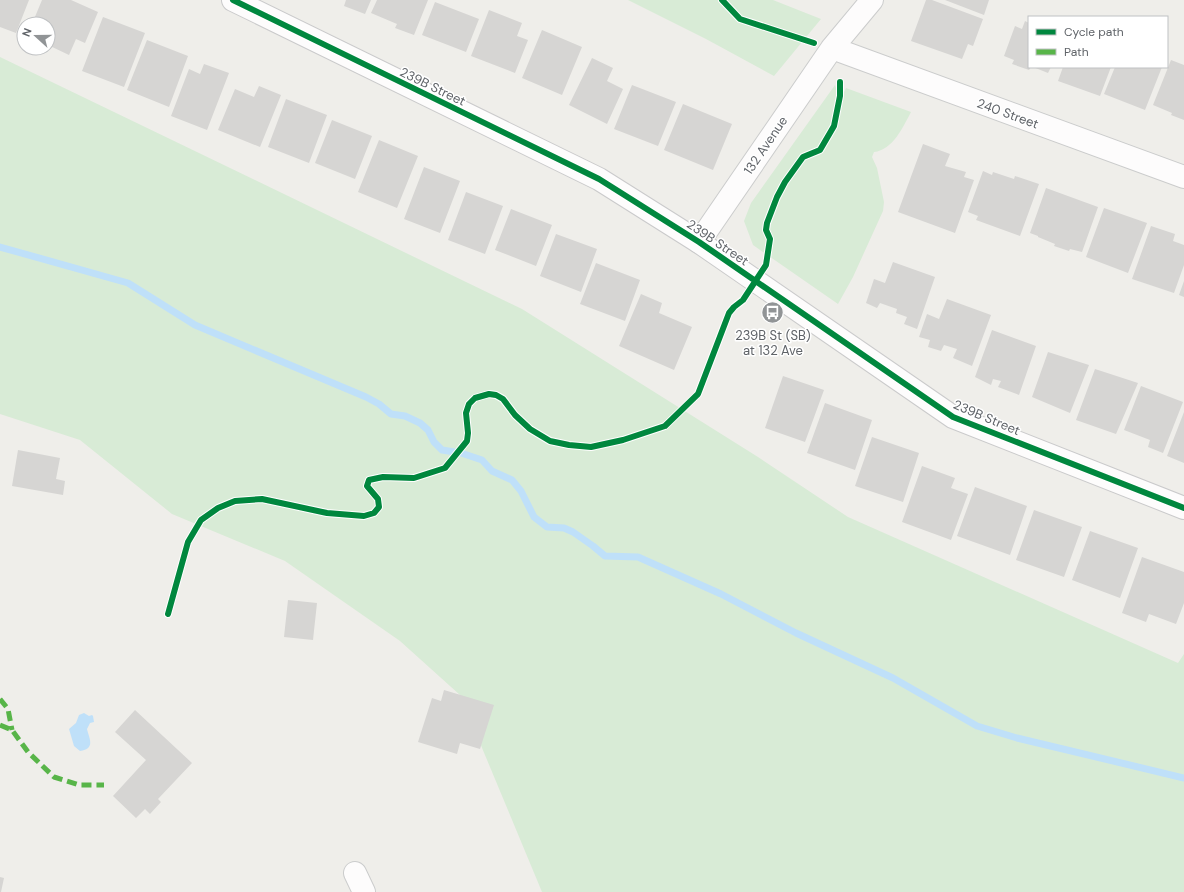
<svg xmlns="http://www.w3.org/2000/svg" width="1184" height="892" font-family="'DM Sans',sans-serif">
<rect width="100%" height="100%" fill="#efeeea"/>
<path fill="#d8ebd6" d="M 628,0 L 773,0 L 821,19 L 774,76 L 706,39 Z
M 0,57 L 522,309 L 758,457 L 848,517 L 1178,663 L 1184,654 L 1184,892 L 542,892 L 460,695 L 400,641 L 285,561 L 172,514 L 80,440 L 0,414 Z
M 835,85 L 837,91 L 840,94 L 844,92 L 846,88 L 911,112 C 903,127 893,150 874,152 L 872,157 L 877,168 L 884,202 L 883,211 L 853,277 L 838,304 L 753,245 L 744,221 L 751,203 Z"/>
<path fill="#bfe0f9" d="M 84,713 L 89,716 L 92,715 L 93,716 L 94,722 L 90,723 L 87,729 C 89,738 96,749 80,751 L 74,746 L 69,729 L 76,723 L 79,715 Z"/>
<g fill="none" stroke-linecap="round" stroke-linejoin="round">
<path stroke="#bfe0f9" stroke-width="7" d="M 0,247 L 128,283 L 195,325 L 366,397 L 379,404 L 391,414 L 405,416 L 420,423 L 428,430 L 434,442 L 442,450 L 461,453 L 482,460 L 492,471 L 512,480 L 521,491 L 534,517 L 547,527 L 564,528 L 573,532 L 593,546 L 605,556 L 638,557 L 721,594 L 796,633 L 893,678 L 977,726 L 1017,738 L 1184,778"/>
</g>
<path fill="#d6d5d3" d="M 0,0 L 29,0 L 16,33 L 0,27 Z
M 42,0 L 71,0 L 98,12 L 85,43 L 76,39 L 69,55 L 48,45 L 48,24 L 32,24 Z
M 346,0 L 371,0 L 365,14 L 344,6 Z
M 377,0 L 428,0 L 414,35 L 395,28 L 397,24 L 371,13 Z
M 926,0 L 932,0 L 983,19 L 973,46 L 968,44 L 962,59 L 911,41 Z
M 945,0 L 989,0 L 984,15 Z
M 435,2 L 479,19 L 466,52 L 422,35 Z
M 489,10 L 522,23 L 517,36 L 528,40 L 515,73 L 471,56 Z
M 103,17 L 145,33 L 124,87 L 82,71 Z
M 1025,21 L 1029,23 L 1029,67 L 1031,67 L 1029,70 L 1012,64 L 1014,60 L 1004,56 L 1015,26 L 1022,29 Z
M 542,30 L 582,47 L 562,95 L 522,78 Z
M 147,40 L 188,56 L 169,107 L 127,90 Z
M 592,58 L 613,68 L 607,81 L 623,89 L 607,124 L 569,105 Z
M 1171,60 L 1184,65 L 1184,120 L 1171,115 L 1172,113 L 1153,105 Z
M 204,64 L 229,73 L 207,130 L 171,116 L 189,69 L 200,74 Z
M 1033,67 L 1051,67 L 1048,73 Z
M 1063,67 L 1111,67 L 1100,96 L 1058,81 Z
M 1115,67 L 1162,67 L 1145,110 L 1104,94 Z
M 632,85 L 676,102 L 658,146 L 614,129 Z
M 259,86 L 281,95 L 260,147 L 218,130 L 235,89 L 254,97 Z
M 286,99 L 327,115 L 309,163 L 268,147 Z
M 683,104 L 732,124 L 713,170 L 664,150 Z
M 332,120 L 372,136 L 355,179 L 315,163 Z
M 379,140 L 418,156 L 397,208 L 358,192 Z
M 923,144 L 950,154 L 945,166 L 966,172 L 964,177 L 974,180 L 955,233 L 898,212 Z
M 424,167 L 460,181 L 440,233 L 404,219 Z
M 983,171 L 992,175 L 993,172 L 1014,179 L 1015,176 L 1039,184 L 1020,236 L 976,220 L 978,216 L 968,212 Z
M 1046,188 L 1098,207 L 1082,252 L 1070,249 L 1069,251 L 1054,246 L 1055,244 L 1038,237 L 1038,236 L 1030,233 Z
M 466,192 L 503,206 L 485,254 L 448,240 Z
M 1104,208 L 1147,223 L 1128,273 L 1086,257 Z
M 511,209 L 552,225 L 536,266 L 495,250 Z
M 1151,226 L 1175,234 L 1173,241 L 1184,245 L 1184,265 L 1174,293 L 1132,279 Z
M 556,234 L 597,249 L 581,292 L 540,276 Z
M 893,262 L 935,277 L 917,329 L 904,324 L 907,317 L 896,313 L 897,309 L 880,303 L 877,308 L 866,303 L 874,279 L 885,283 Z
M 596,263 L 640,280 L 625,321 L 580,304 Z
M 1184,281 L 1184,297 L 1179,295 Z
M 641,294 L 662,303 L 659,313 L 692,327 L 674,370 L 619,346 Z
M 947,299 L 991,315 L 972,366 L 953,358 L 957,349 L 944,345 L 941,351 L 928,347 L 930,340 L 919,337 L 927,314 L 939,319 Z
M 992,330 L 1036,346 L 1019,395 L 998,387 L 1001,381 L 993,379 L 991,385 L 975,377 Z
M 1048,352 L 1089,365 L 1070,413 L 1032,397 Z
M 1095,369 L 1138,383 L 1116,434 L 1076,420 Z
M 783,376 L 824,390 L 805,442 L 765,428 Z
M 1141,386 L 1183,402 L 1163,453 L 1148,447 L 1150,440 L 1124,430 Z
M 825,403 L 872,420 L 855,470 L 807,453 Z
M 1184,412 L 1184,463 L 1167,456 Z
M 872,437 L 919,453 L 903,502 L 855,486 Z
M 18,450 L 60,458 L 56,479 L 65,481 L 63,495 L 12,486 Z
M 922,466 L 955,478 L 951,488 L 968,494 L 951,540 L 902,522 Z
M 975,487 L 1027,506 L 1010,555 L 957,536 Z
M 1034,510 L 1082,527 L 1064,577 L 1016,560 Z
M 1090,531 L 1138,548 L 1120,598 L 1072,580 Z
M 1142,557 L 1184,572 L 1184,603 L 1176,624 L 1149,614 L 1146,622 L 1122,613 Z
M 288,600 L 317,603 L 313,640 L 284,637 Z
M 444,690 L 494,705 L 480,749 L 460,743 L 457,754 L 418,742 L 432,698 L 441,701 Z
M 135,710 L 192,763 L 158,799 L 161,802 L 150,814 L 145,809 L 136,818 L 113,796 L 146,760 L 115,732 Z
M 0,877 L 4,878 L 1,892 L 0,892 Z"/>
<g fill="none" stroke-linecap="round" stroke-linejoin="round">
<defs>
<path id="street" d="M 832,48 L 1184,177
M 699,242 L 832,48 L 872,0
M 355,873 L 364,892"/>
<path id="secondary" d="M 233,0 L 599,179 L 699,242 L 953,417 L 1184,508"/>
</defs>
<use href="#street" stroke="#cbcccc" stroke-width="24"/>
<use href="#secondary" stroke="#cacacb" stroke-width="24"/>
<use href="#street" stroke="#fdfcfc" stroke-width="22"/>
<use href="#secondary" stroke="#fdfcfc" stroke-width="22"/>
<path stroke="#58b549" stroke-width="5" stroke-dasharray="10 5" stroke-linecap="butt" d="M 0,699 L 8,709 L 12,730
M 0,725 L 12,730 L 28,752 L 54,777 L 79,785 L 104,785"/>
<defs>
<path id="cycleway" d="M 233,0 L 599,179 L 699,242 L 953,417 L 1184,508
M 722,0 L 740,19 L 814,43
M 168,614 L 188,542 L 201,520 L 218,508 L 235,501 L 262,499 L 327,513 L 364,516 L 374,513 L 379,507 L 378,499 L 367,486 L 369,480 L 383,477 L 414,478 L 445,468 L 467,441 L 468,433 L 466,413 L 469,404 L 475,398 L 489,394 L 496,395 L 503,399 L 515,415 L 530,429 L 550,441 L 569,445 L 591,447 L 623,440 L 665,426 L 698,394 L 729,313 L 734,307 L 743,300 L 766,265 L 770,239 L 766,230 L 767,223 L 777,197 L 785,182 L 803,157 L 820,150 L 834,126 L 840,96 L 840,82"/>
</defs>
<use href="#cycleway" stroke="#fff" stroke-width="8"/>
<use href="#cycleway" stroke="#00873e" stroke-width="6"/>
</g>
<defs>
<symbol id="bus-disc" viewBox="-11 -11 22 22"><circle r="9.5" fill="#919496" stroke="#fff"/><path d="M-5-6H5V4H4V6H2V4H-2V6H-4V4H-5ZM-3.5-4V0h7V-4ZM-3.5 1.2v1.5H-2V1.2ZM2 1.2v1.5H3.5V1.2Z" fill="#fff"/></symbol>
</defs>
<g fill-rule="evenodd">
<use href="#bus-disc" x="760" y="300" width="25" height="25"/>
</g>
<g text-anchor="middle" stroke-width="3" stroke-linejoin="round" paint-order="stroke">
<g font-size="13" fill="#5f6368" stroke="#fff">
<text transform="translate(433 86) rotate(26)" y="5">239B Street</text>
<text transform="translate(1008 113) rotate(20)" y="5">240 Street</text>
<text transform="translate(765 145) rotate(-56)" y="5">132 Avenue</text>
<text transform="translate(718 242) rotate(34)" y="5">239B Street</text>
<text transform="translate(987 417) rotate(23)" y="5">239B Street</text>
</g>
<g font-size="13" fill="#5f6368" stroke="#fff">
<text x="773" y="340">239B St (SB)<tspan x="773" dy="15">at 132 Ave</tspan></text>
</g>
</g>
<rect x="1028" y="16" width="140" height="52" fill="#ffffff" stroke="#bfc1c3"/>
<rect x="1036" y="29" width="20" height="6" fill="#00873e" stroke="#bfc1c3"/>
<text x="1064" y="36" font-size="12" fill="#5f6368">Cycle path</text>
<rect x="1036" y="49" width="20" height="6" fill="#58b549" stroke="#bfc1c3"/>
<text x="1064" y="56" font-size="12" fill="#5f6368">Path</text>
<g transform="translate(36 36) rotate(291)"><circle r="19" fill="#ffffff" stroke="#bfc1c3"/>
<path d="M0-3L7 15L0 10L-7 15Z" fill="#919496"/>
<text y="-6" font-size="11" font-weight="bold" text-anchor="middle" fill="#5f6368">N</text>
</g>
</svg>
